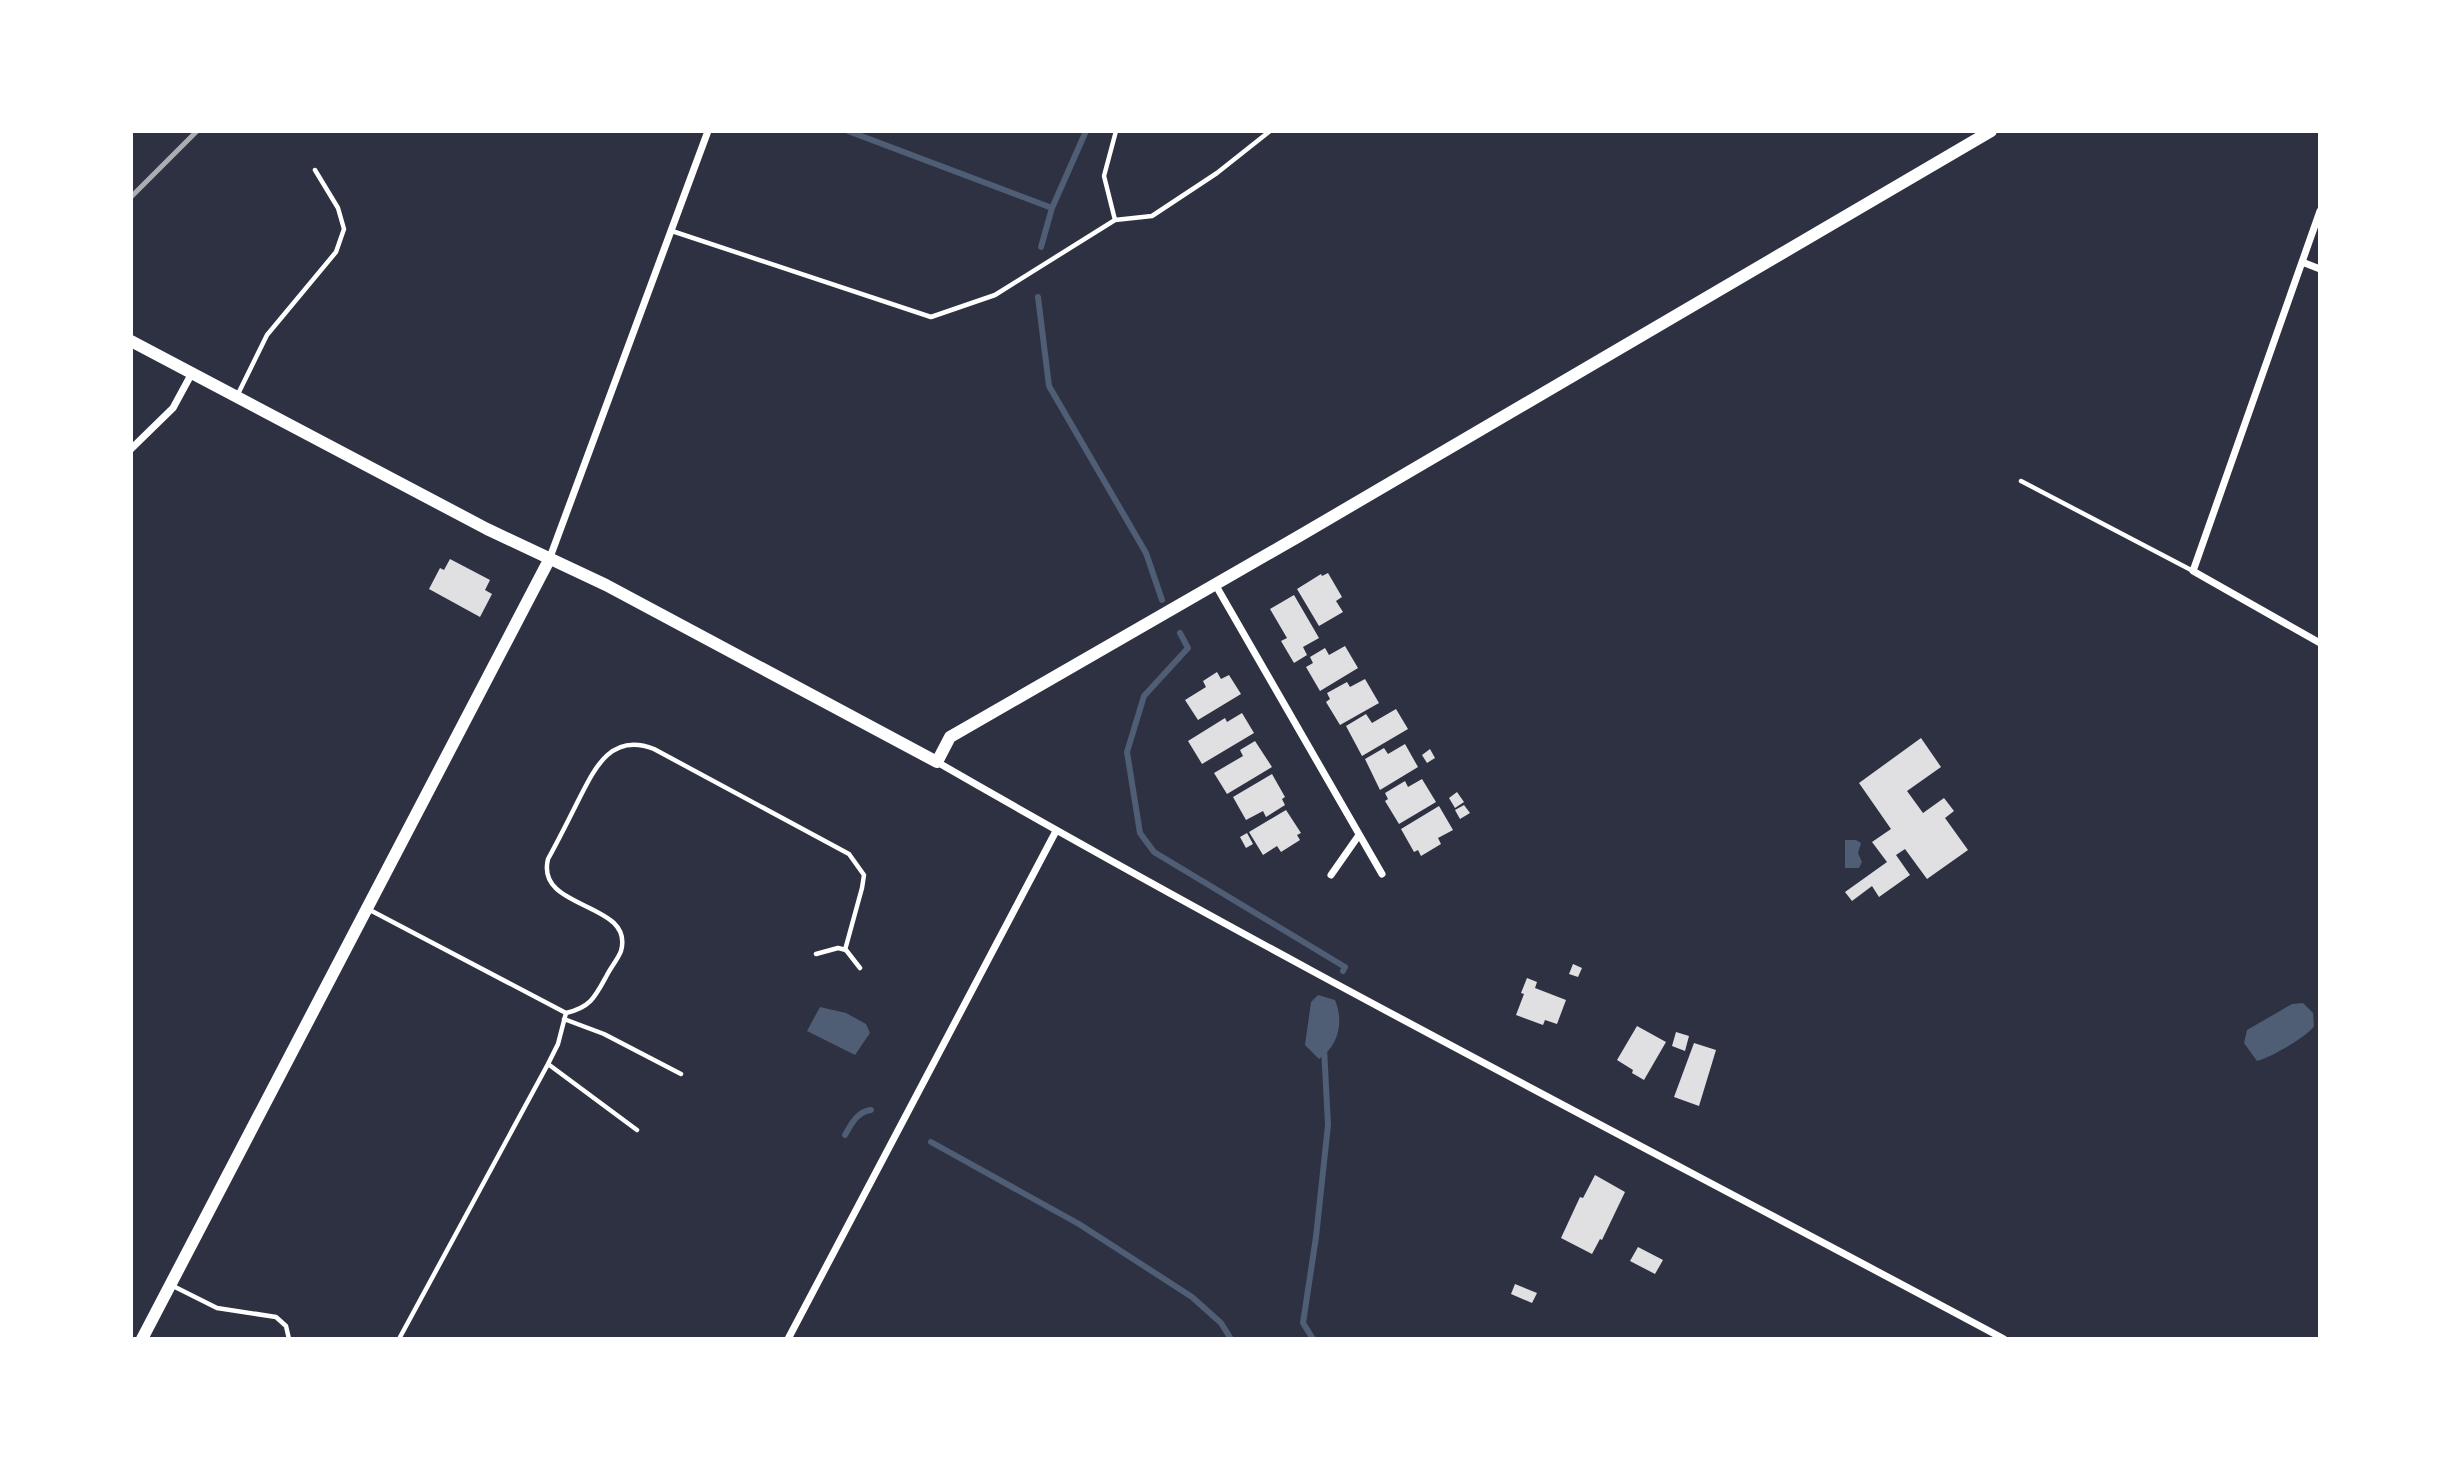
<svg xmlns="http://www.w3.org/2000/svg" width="2451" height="1470" font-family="Manrope,sans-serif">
<rect width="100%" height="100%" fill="#2d3142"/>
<path fill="#4f5d75" d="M 1845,840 L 1856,840 L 1861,843 L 1858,853 L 1862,862 L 1859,868 L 1845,868 Z
M 1318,995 L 1335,1000 C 1344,1022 1339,1045 1319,1059 L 1305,1045 L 1311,1002 Z
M 2303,1003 L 2313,1013 L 2314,1026 C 2308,1036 2270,1058 2257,1061 L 2244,1043 L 2247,1030 L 2292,1004 Z
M 820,1007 L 846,1013 L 866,1024 L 870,1033 L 855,1055 L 807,1031 Z"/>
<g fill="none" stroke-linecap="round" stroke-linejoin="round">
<path stroke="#4f5d75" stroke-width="6" d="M 848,131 L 1052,208
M 1041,247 L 1052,208 L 1086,131
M 1038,297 L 1049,386 L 1146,553 L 1162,600
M 1180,633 L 1188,648 L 1144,696 L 1127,752 L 1140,833 L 1154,852 L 1345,967 L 1343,971
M 845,1135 C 852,1123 857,1112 871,1110
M 931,1142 L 1079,1224 L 1192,1297 L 1221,1323 L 1231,1339
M 1313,1339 L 1303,1323 L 1316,1237 L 1328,1125 L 1324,1048"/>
</g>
<path fill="#e0e0e3" d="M 450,559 L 490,580 L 485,590 L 492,594 L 480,617 L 429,589 L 440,568 L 444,570 Z
M 1328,573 L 1342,597 L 1336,601 L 1343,612 L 1319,626 L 1297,589 L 1321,574 L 1322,576 Z
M 1294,595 L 1319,638 L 1303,647 L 1307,655 L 1294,663 L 1281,641 L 1287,638 L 1270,609 Z
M 1345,646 L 1358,668 L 1320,691 L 1306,667 L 1313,663 L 1310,657 L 1325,648 L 1329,655 Z
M 1217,672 L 1221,679 L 1229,675 L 1241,694 L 1198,720 L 1185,700 L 1206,687 L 1203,681 Z
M 1365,679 L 1379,703 L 1340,725 L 1326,702 L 1330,699 L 1327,693 L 1347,682 L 1350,687 Z
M 1396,709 L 1408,729 L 1362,756 L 1346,726 L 1366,714 L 1372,723 Z
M 1242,713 L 1254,733 L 1202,764 L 1188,741 L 1225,718 L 1227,722 Z
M 1921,738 L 1941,767 L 1907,791 L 1923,813 L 1944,798 L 1954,811 L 1945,818 L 1968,850 L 1927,879 L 1905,849 L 1896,855 L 1910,875 L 1879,897 L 1872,886 L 1852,901 L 1845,892 L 1887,862 L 1872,842 L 1891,829 L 1859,783 Z
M 1255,741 L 1272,767 L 1227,794 L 1214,773 L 1243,756 L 1240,750 Z
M 1405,744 L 1418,767 L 1380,790 L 1365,759 L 1384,748 L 1388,754 Z
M 1430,749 L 1435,758 L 1427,763 L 1422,755 Z
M 1272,774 L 1285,797 L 1282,799 L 1285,805 L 1266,817 L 1263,811 L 1246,820 L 1233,797 Z
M 1422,779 L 1436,802 L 1399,824 L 1385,801 L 1388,799 L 1385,793 L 1405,781 L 1408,787 Z
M 1457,792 L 1464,802 L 1455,808 L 1449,798 Z
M 1464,805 L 1470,813 L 1460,819 L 1455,810 Z
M 1439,806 L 1453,830 L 1438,838 L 1441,844 L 1421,856 L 1418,850 L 1414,852 L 1401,829 Z
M 1286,810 L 1301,833 L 1297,835 L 1300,840 L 1281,852 L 1277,846 L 1263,855 L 1249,832 Z
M 1247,833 L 1253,844 L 1246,848 L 1240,837 Z
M 1573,964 L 1582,968 L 1578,977 L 1569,974 Z
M 1527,978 L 1537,982 L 1535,988 L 1566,1000 L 1557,1024 L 1545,1020 L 1543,1025 L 1516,1015 L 1524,994 L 1521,993 Z
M 1637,1026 L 1666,1042 L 1644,1080 L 1632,1073 L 1633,1070 L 1617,1060 Z
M 1676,1032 L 1689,1036 L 1685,1051 L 1672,1046 Z
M 1694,1043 L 1716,1050 L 1699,1106 L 1674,1097 Z
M 1595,1175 L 1625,1192 L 1602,1240 L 1600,1239 L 1592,1254 L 1561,1238 L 1580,1197 L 1583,1198 Z
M 1638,1247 L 1663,1260 L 1655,1274 L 1630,1261 Z
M 1515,1284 L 1537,1293 L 1532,1303 L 1511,1294 Z"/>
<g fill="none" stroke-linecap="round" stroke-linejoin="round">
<path stroke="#fff" stroke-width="4.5" d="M 1115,220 L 1104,176 L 1116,131
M 672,231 L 931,317 L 995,295 L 1115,220 L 1152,216 L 1217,173 L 1270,131
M 237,396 L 267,335 L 336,252 L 344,229 L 338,208 L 315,170
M 2021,481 L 2193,571
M 368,909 L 566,1013 L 558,1044 L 548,1064 L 399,1339
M 816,954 L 838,948 L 846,950 L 860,968
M 566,1013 C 591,1007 595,997 607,975 C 611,967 618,959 621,951 C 635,901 535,911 548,859 C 558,841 567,823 576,805 C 593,772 609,731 654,749 L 849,854 L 864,875 L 862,888 L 845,950
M 564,1019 L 604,1034 L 681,1074
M 548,1064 L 637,1130
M 171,1285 L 217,1308 L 276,1317 L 286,1326 L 289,1339"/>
<path stroke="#fff" stroke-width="7" d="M 2320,211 L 2193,571 L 2320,643
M 2302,262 L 2320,269
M 131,449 L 173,408 L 192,373
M 549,560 L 708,131
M 1215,584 L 1382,874
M 937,762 C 1287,964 1648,1148 2004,1339
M 1331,875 L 1359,835
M 788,1339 L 1056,831"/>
<path stroke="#fff" stroke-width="12" d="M 131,341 L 487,529 L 606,585 L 937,762 L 950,737 L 1301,535 L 1991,131
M 142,1339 L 549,560"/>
<path stroke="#abadb3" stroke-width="5" d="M 131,197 L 197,131"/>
</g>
<rect width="2451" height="1470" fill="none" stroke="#ffffff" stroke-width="266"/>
</svg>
